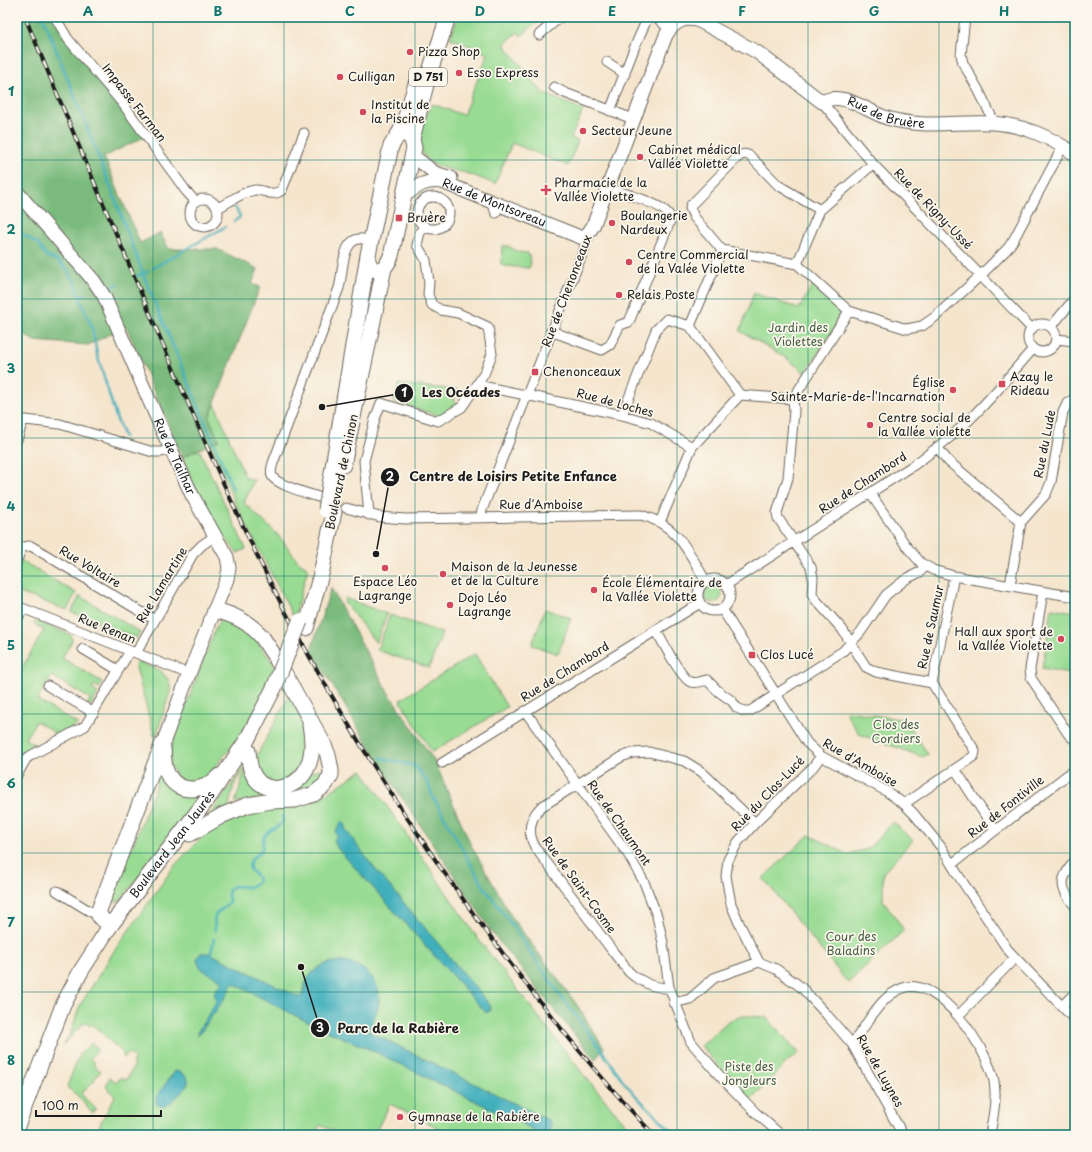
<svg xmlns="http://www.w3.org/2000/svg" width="1092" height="1152" font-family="'Playpen Sans',sans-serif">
<rect width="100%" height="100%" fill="#fbf7ec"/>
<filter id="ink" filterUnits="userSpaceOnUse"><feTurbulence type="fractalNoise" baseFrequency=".025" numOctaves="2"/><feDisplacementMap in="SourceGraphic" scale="8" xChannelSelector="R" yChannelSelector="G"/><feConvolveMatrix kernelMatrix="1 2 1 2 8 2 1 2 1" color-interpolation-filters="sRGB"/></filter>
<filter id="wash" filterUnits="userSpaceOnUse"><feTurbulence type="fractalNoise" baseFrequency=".012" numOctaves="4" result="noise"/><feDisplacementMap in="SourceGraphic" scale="16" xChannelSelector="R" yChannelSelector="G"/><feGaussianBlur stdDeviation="0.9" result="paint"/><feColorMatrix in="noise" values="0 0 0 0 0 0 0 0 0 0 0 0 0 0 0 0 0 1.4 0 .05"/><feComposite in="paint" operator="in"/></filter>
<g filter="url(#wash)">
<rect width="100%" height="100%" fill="#f5e5cd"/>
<path fill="#98db93" stroke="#5a7c58" d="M 458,17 L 542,17 L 521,36 L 518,32 L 504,44 L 543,93 L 583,110 L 571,138 L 578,141 L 568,166 L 512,143 L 495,184 C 487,181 478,177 469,174 C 445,167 416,169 421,133 C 422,123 428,113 432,104 L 463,115 L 488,54 L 450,38 Z
M 502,246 L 508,246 L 518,252 L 528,253 L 531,263 L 529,268 L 504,266 L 501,264 Z
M 813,284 L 844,313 L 805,373 L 788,359 L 740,331 L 754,293 L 799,309 Z
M 399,384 L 459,390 L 453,400 L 462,407 L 440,416 L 393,402 Z
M 215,404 L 245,477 L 254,480 L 244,503 L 278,535 L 298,561 L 308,568 L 294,618 L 236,505 L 210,444 L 219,440 L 209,418 Z
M 199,449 L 246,549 L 237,553 L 207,514 L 182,457 Z
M 22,561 L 76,593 L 67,610 L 17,592 L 17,571 Z
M704 594a9 9 0 1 1 18 0a9 9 0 1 1-18 0Z
M 80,596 L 140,632 L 136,638 L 71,612 Z
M 345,598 L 387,614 L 376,643 L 344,602 Z
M 1052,608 L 1075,612 L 1075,674 L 1042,668 Z
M 545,609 L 571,618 L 558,654 L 532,645 Z
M 390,615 L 442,633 L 429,668 L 377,650 Z
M 225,618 L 247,628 L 276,667 C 263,694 250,722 232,747 C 227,753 221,759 216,766 L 217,768 C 204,783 199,783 180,780 L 169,764 L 172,743 L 216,627 L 219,622 Z
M 36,621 L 71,635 L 72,641 L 62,658 L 102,682 L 99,688 L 94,685 L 92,689 L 98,693 L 92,704 L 89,706 L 87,705 L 90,699 L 52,676 L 37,700 L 78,724 L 55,738 L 52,736 L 54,732 L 36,721 L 25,739 L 39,747 L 25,757 L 17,756 L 17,676 L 44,630 L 34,624 Z
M 475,654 L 507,707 L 432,752 L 400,700 Z
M 138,662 L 160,670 L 168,679 L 171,689 L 156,736 L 154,736 L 135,664 Z
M 290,695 L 308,733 L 300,772 L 277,784 L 259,775 L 256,757 Z
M 849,711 L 905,720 L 928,754 L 923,757 L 859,734 L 846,713 Z
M 160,768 L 204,792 L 119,902 C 115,902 113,901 110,897 L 111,887 L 115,891 L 157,783 L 153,777 Z
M 243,768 L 245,769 L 234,785 L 228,809 L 210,815 Z
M 324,768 L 327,769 L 312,791 L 235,803 L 243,776 L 247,769 L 262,788 Z
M 362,770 L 479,940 L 583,1074 L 635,1135 L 441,1135 L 443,1130 L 390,1104 L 374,1135 L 341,1135 L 320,1125 L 315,1135 L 117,1135 L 99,1126 L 115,1096 L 106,1087 L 109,1079 L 110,1077 L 116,1082 L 121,1077 L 126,1080 L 134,1066 L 132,1063 L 135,1059 L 129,1053 L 124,1058 L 122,1056 L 124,1054 L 92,1024 L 90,1026 L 85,1022 L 63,1045 L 71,1033 L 79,1007 L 114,951 L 175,865 L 198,841 L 226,816 L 307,802 L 326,794 Z
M 893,822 L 913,840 L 883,873 L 883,900 L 904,930 L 848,983 L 763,878 L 809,835 L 847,854 L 868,849 Z
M 743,1016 L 766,1017 L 799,1053 L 788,1061 L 749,1102 L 701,1046 L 728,1021 Z
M 91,1043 L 98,1049 L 90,1058 L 95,1063 L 93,1065 L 101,1071 L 94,1079 L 95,1080 L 81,1094 L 96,1109 L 92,1113 L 77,1095 L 67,1087 L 77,1060 L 80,1057 L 79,1055 Z"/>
<path fill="#7abb7d" stroke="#4b6c4c" d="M 17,17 L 55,17 L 146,136 L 104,157 L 140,243 L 160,233 L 169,249 L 217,249 L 258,269 L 252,284 L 260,287 L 209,418 L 219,440 L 182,457 L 126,326 L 88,345 L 34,341 L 17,330 Z
M 331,588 L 388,692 L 435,762 L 471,845 L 513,919 L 577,1005 L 604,1048 L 595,1060 L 496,938 L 386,774 L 311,650 Z"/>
<path fill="#40afbc" stroke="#2e666c" d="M 342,821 L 344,823 L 346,830 L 371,864 L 490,1005 L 490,1011 L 486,1013 L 338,849 L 334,841 L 337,835 L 335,833 Z
M 201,953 L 209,953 L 299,997 L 302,996 C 303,992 303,987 305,984 C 322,945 382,961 379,1002 C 378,1012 371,1022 368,1031 L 548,1120 L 551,1124 C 551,1131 547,1134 540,1133 L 365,1047 L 317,1027 L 235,984 L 232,984 L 227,995 L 198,1036 L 197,1033 L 214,1005 L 216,1001 L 214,991 L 221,985 L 222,980 C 213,975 197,971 197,958 Z
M 176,1071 C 195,1077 189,1086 178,1096 C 174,1100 170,1104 165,1106 C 161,1107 159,1106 156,1103 L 157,1096 L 174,1072 Z"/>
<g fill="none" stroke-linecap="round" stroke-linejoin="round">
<path stroke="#40afbc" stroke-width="2.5" d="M 43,17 L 111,188 L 143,274 L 148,271
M 234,221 L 239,218 L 240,216 L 235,207
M 17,231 L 38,244 L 46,256 L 58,261 L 69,272 L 70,277 L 75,280 L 79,297 L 92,327 L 97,354 L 116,417 L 124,437
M 153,268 L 225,227
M 137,276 L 143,274 L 233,489
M 108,289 L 118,284
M 79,297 L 86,294
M 381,758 L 415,766 L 428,783 L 432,795 L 482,884 L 515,929 L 559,994 L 595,1041 L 624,1082 L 638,1098 L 676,1135
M 215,931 C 213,911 215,916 229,903 C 229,899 227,894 229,890 C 234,880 252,894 258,881 L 257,877 L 250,869 C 248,854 258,859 262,849 C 264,844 261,839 266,834 C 271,829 279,828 283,821 L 282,816
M 210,957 L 214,939"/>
</g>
</g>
<g filter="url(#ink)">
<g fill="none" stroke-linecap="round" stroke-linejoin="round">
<path stroke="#cabdaa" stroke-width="9" stroke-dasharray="9 4.5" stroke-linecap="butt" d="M 324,500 L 346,508"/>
<defs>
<path id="street" d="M 55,17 L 68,39 L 123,104 L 186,191 L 196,202
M 656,17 L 669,29
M 965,17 L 961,55 L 963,63 L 979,91 L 995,124
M 539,35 L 560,17
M 607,62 L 625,74
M 554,87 L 565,93 L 633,119
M 822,102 L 873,164 L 1032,329
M 610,111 L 635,46 L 648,17
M 873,164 L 820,210 L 797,264 L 849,311 L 907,329 L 922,326 L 935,317 L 981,275 L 1008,248 L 1014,239 L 1063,146
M417 213a16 16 0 1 1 32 0a16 16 0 1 1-32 0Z
M190 213a14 14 0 1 1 28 0a14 14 0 1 1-28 0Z
M 492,203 L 496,213
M 218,208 C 230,202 241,192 255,190 C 265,189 271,198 282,190 L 304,133
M 426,227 L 420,232 L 417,245 L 426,260 L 429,282 L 428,295 L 432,305 L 441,310 L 458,313 L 488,327 L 492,354 L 484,374 L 477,385 L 622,415 L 651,423 L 692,447
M 797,264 L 722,250 L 694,217 L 690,208 L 691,205 L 737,158 C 742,154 744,153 750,156 L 778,185 L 820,210
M1028 338a14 14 0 1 1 28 0a14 14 0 1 1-28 0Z
M 690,326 L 722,250
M 1051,327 L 1075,298
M 551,331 L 602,350 L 610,345 L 620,325 L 629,322 L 669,224 C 670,221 671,218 669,215 C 662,203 622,193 608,188
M 1056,339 L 1075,341
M 793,399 L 849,311
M 622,415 L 656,330 L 667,319 L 690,326 L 740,395
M 17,419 L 60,424 L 153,452 L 162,452 L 171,448
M 17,440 L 23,420
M 937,447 L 948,461 L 1021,522
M 870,493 L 907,547 L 921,563 L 933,570 L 954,576 L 1075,597
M 321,498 C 310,494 276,485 272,476 C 270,472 272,467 273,463 L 339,288 C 343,276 341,241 359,239 C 363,238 367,240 371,241
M 346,508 L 380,517 L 405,519 L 641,515 C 677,524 689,552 706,582
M 369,515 L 364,461 L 375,419 L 381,403 L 438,421 L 462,407 L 477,385
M 481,517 L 482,510 L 585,247 L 585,239
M 660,522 L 692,447 L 740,395 L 793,399 L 794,411 L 788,478 L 777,513 L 778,518 L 811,567 L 813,578 L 812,594 L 815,599 L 842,629 L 866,667 L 876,672 L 932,683 L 975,751 L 974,756 L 904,804
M 17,560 C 21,550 20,546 31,546 L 155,620
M698 595a16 16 0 1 1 32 0a16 16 0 1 1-32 0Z
M 726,585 L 914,465 C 928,455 942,444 955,433 C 984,408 1008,377 1033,349
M 1010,585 L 1021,522 L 1046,494 L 1051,482 L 1063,412 L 1068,402 L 1075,399
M 1043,592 L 1030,669 L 1031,678 L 1069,735 L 1075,740
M 17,606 L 189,674
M 722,609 L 807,743 L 821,756 L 886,791 L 904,804 L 914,814 L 941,847 L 958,875 L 1008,950 L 1075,1020
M 17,619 L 23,609
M 656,630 C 661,639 682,680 691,682 C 696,684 702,681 707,680 L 718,691 L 732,701 L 737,708 L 744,711 L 750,711 L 843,651 L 860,633 L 886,595 L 906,579 L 920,572 L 925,566
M 83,649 L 118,670
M 136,653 L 193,554 L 202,545 L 215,536
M 932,683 L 954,576
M 48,686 L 94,713
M 525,711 L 628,854 L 644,882 L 657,916 L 663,943 L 669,987 L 691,1042 L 719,1075 L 755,1112 L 781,1135
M 442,763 L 700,603
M 955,769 L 995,830
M 17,775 L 26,759 L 30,756 L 85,726 L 130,651
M 1075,861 C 1059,879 1059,888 1075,906
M 952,864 L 1075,769
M 57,891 L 91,912 L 98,913
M 759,962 L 739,923 L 731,904 L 726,876 L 728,860 L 738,842 L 755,823 L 813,767 L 821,756
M 669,987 L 663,988 L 650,985 L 635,977 L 629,972 L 614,953 L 535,847 C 527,832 529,819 541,807 L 621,757 L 633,753 L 649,752 L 684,761 L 702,772 L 755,823
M 674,1003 L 690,999 L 714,978 L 759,962 L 776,969 L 801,987 L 827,1015 L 852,1044 L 903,1135
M 1062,1006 L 1075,993
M 958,1016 L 1015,958
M 852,1044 C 867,1026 879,996 903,988 C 939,975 988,1050 994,1081 C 997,1099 993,1117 990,1135"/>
<g id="secondary">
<path d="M 412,155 L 435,173 L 451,178"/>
<path id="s1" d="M 17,192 L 94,281 L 104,296 L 163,432 L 192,495 L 227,557 L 229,568 L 227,579 L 189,674 L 163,743"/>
<path id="s2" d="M 404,196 C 416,187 426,179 442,182 L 585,239 L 589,232 L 593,226 L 666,35 C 674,22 684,16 699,21 L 757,52 L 822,102 C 842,90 868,112 887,118 C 923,129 957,121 993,123 C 1025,125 1049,137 1075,154"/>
</g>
<g id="primary">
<path d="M 399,134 L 404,123 L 416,84"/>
<path d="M 412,139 L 428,77 L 448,17"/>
<path d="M 343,465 L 384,268"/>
<path d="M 329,491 L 368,255 L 391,146 L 398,135 L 406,133 L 412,139 L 414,148 L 391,256 C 387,268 374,278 368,261"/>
<path d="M 306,628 L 321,574 L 334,512"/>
<path d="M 163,748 C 164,757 163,767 168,775 C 180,796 205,791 219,776"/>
<path d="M 248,751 C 249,758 249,765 252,772 C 262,797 295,791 306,770 C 313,757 313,740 310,725"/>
<path d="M 190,834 L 223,815 L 248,805 L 271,801 L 295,800 L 308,796 L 314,794 L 325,785 L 331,775 L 331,770 L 328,755 L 323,743 L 277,660 L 262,637 C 249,622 234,615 215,610"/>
<path d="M 110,926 L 99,916 L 99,910 L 163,743"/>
<path id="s3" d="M 17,1126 L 63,1005 L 81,971 L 110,926 L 209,797 L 247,740 L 274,688"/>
</g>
</defs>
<use href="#street" stroke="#68625a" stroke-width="11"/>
<use href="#secondary" stroke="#68625a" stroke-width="15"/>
<use href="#primary" stroke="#68625a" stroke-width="17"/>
<use href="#street" stroke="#fff" stroke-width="9"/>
<use href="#secondary" stroke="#fff" stroke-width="13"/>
<use href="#primary" stroke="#fff" stroke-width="15"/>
<defs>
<path id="rail" d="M 25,17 C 70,125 115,232 161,340 C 200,431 239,523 285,611 C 352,739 432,862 520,976 C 562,1031 606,1085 654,1135"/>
</defs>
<use href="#rail" stroke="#1c1c1c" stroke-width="4"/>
<use href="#rail" stroke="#fbf7ec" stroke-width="2.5" stroke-dasharray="8" stroke-linecap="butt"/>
<defs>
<path id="primary-bridge" d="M 326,510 L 329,491
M 274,688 L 300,621"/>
</defs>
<use href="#primary-bridge" stroke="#68625a" stroke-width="17" stroke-linecap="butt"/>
<use href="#primary-bridge" stroke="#fff" stroke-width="15"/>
</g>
</g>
<path fill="none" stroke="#0f766e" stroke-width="1" stroke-opacity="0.55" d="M 153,17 L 153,1135M 284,17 L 284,1135M 415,17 L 415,1135M 546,17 L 546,1135M 677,17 L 677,1135M 808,17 L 808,1135M 939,17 L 939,1135M 17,160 L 1075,160M 17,299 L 1075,299M 17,438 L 1075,438M 17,576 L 1075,576M 17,714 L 1075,714M 17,853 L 1075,853M 17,992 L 1075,992"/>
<g fill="#d1495b" stroke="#fbf7ec" stroke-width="1.5">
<circle cx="410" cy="52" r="4"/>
<circle cx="459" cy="73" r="4"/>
<circle cx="340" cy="77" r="4"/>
<circle cx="363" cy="112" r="4"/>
<circle cx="583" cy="131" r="4"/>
<circle cx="640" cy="157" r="4"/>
<path d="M544 184h4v4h4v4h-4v4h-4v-4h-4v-4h4z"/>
<rect x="395" y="214" width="8" height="8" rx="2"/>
<circle cx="612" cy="223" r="4"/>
<circle cx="629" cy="262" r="4"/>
<circle cx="619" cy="295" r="4"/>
<rect x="531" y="368" width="8" height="8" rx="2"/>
<rect x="998" y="380" width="8" height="8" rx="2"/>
<circle cx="953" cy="390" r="4"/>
<circle cx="870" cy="425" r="4"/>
<circle cx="385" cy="568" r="4"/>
<circle cx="443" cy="574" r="4"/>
<circle cx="594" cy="590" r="4"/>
<circle cx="450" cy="605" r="4"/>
<circle cx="1061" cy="639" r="4"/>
<rect x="748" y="651" width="8" height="8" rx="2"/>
<circle cx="400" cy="1117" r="4"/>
</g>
<g text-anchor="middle" stroke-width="3.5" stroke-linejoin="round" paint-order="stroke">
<rect fill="#fbf7ec" stroke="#5f5e5a" stroke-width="1" x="409" y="68" width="38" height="18" rx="3"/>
<g font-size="11" font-weight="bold" fill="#1c1c1c">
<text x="428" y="81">D 751</text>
</g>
<g font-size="12" fill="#1c1c1c" stroke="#fbf7ec" text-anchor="start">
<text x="418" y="56">Pizza Shop</text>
<text x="467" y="77">Esso Express</text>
<text x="348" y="81">Culligan</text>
<text x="371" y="109">Institut de<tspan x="371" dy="14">la Piscine</tspan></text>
<text x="591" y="135">Secteur Jeune</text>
<text x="648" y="154">Cabinet médical<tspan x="648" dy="14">Vallée Violette</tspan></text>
<text x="554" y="187">Pharmacie de la<tspan x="554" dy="14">Vallée Violette</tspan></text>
<text x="620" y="220">Boulangerie<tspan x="620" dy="14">Nardeux</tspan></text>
<text x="407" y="222">Bruère</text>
<text x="637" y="259">Centre Commercial<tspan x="637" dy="14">de la Valée Violette</tspan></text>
<text x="627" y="299">Relais Poste</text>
<text x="543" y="376">Chenonceaux</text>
<text x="1010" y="381">Azay le<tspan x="1010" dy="14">Rideau</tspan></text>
<text x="945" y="387" text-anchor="end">Église<tspan x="945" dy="14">Sainte-Marie-de-l'Incarnation</tspan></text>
<text x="878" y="422">Centre social de<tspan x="878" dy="14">la Vallée violette</tspan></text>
<text x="451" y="571">Maison de la Jeunesse<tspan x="451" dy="14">et de la Culture</tspan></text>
<text x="385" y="586" text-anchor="middle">Espace Léo<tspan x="385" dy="14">Lagrange</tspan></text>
<text x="602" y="587">École Élémentaire de<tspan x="602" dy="14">la Vallée Violette</tspan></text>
<text x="458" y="602">Dojo Léo<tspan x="458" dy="14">Lagrange</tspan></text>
<text x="1053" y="636" text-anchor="end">Hall aux sport de<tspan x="1053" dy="14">la Vallée Violette</tspan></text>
<text x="760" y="659">Clos Lucé</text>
<text x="408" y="1121">Gymnase de la Rabière</text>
</g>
<g font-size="12" fill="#1c1c1c" stroke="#fbf7ec">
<text transform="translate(134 103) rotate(52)" y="4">Impasse Farman</text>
<text dy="4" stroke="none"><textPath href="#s2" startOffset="670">Rue de Bruère</textPath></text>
<text dy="4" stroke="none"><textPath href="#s2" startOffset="98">Rue de Montsoreau</textPath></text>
<text transform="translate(933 209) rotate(46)" y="4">Rue de Rigny-Ussé</text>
<text transform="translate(567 291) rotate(-69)" y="4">Rue de Chenonceaux</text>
<text transform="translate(615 403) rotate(15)" y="4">Rue de Loches</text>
<text transform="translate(1045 444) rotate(-79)" y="4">Rue du Lude</text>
<text dy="4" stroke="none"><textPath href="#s1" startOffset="311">Rue de Tailhar</textPath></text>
<text transform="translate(342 472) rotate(-78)" y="4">Boulevard de Chinon</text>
<text transform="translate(863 483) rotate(-33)" y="4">Rue de Chambord</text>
<text x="541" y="509">Rue d'Amboise</text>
<text transform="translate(90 567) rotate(31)" y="4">Rue Voltaire</text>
<text transform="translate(162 585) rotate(-59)" y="4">Rue Lamartine</text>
<text transform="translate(931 627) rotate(-78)" y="4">Rue de Saumur</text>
<text transform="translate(107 629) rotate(22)" y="4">Rue Renan</text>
<text transform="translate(565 672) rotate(-32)" y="4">Rue de Chambord</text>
<text transform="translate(860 763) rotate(30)" y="4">Rue d'Amboise</text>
<text transform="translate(768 794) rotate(-46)" y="4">Rue du Clos-Lucé</text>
<text transform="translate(1006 807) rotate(-38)" y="4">Rue de Fontiville</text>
<text transform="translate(619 823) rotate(55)" y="4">Rue de Chaumont</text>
<text dy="4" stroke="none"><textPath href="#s3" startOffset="324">Boulevard Jean Jaurès</textPath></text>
<text transform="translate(579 885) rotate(54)" y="4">Rue de Saint-Cosme</text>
<text transform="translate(880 1071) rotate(60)" y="4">Rue de Luynes</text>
</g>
<g font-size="12" fill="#475f46" stroke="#fbf7ec">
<text x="798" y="332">Jardin des<tspan x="798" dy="14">Violettes</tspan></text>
<text x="896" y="729">Clos des<tspan x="896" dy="14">Cordiers</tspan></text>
<text x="851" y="941">Cour des<tspan x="851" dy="14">Baladins</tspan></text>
<text x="749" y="1071">Piste des<tspan x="749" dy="14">Jongleurs</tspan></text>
</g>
</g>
<path fill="none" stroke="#1c1c1c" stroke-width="1.5" d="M322 407L404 393M376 554L390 477M301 967L320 1028"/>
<g fill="#1c1c1c" stroke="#fbf7ec" stroke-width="1.5">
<circle cx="322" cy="407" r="4"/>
<circle cx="376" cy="554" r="4"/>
<circle cx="301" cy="967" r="4"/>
<circle cx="404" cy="393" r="10"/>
<circle cx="390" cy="477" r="10"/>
<circle cx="320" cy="1028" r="10"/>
</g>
<g font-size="12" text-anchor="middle" font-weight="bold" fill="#fff">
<text x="404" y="397">1</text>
<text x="390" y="481">2</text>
<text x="320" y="1032">3</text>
</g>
<g font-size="13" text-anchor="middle" font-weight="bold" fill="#1c1c1c" stroke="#fbf7ec" stroke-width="3.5" stroke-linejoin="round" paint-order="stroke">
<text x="461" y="397">Les Océades</text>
<text x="513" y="481">Centre de Loisirs Petite Enfance</text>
<text x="398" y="1033">Parc de la Rabière</text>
</g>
<rect width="1092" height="1152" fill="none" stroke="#fbf7ec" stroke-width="44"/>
<path d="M36 1110v6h125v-6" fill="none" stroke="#1c1c1c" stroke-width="2"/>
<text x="42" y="1110" font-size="12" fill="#1c1c1c" stroke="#fbf7ec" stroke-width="3" paint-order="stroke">100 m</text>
<rect x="22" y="22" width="1048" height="1108" fill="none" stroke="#0f766e" stroke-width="1.5"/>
<g font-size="13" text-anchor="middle" font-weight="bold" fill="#0f766e">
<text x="88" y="16">A</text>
<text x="218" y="16">B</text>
<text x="350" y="16">C</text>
<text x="480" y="16">D</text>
<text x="612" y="16">E</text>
<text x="742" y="16">F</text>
<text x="874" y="16">G</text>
<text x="1004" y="16">H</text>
<text x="11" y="96">1</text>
<text x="11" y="234">2</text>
<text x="11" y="373">3</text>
<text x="11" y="511">4</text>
<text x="11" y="650">5</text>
<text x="11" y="788">6</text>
<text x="11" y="927">7</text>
<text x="11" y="1065">8</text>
</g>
</svg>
